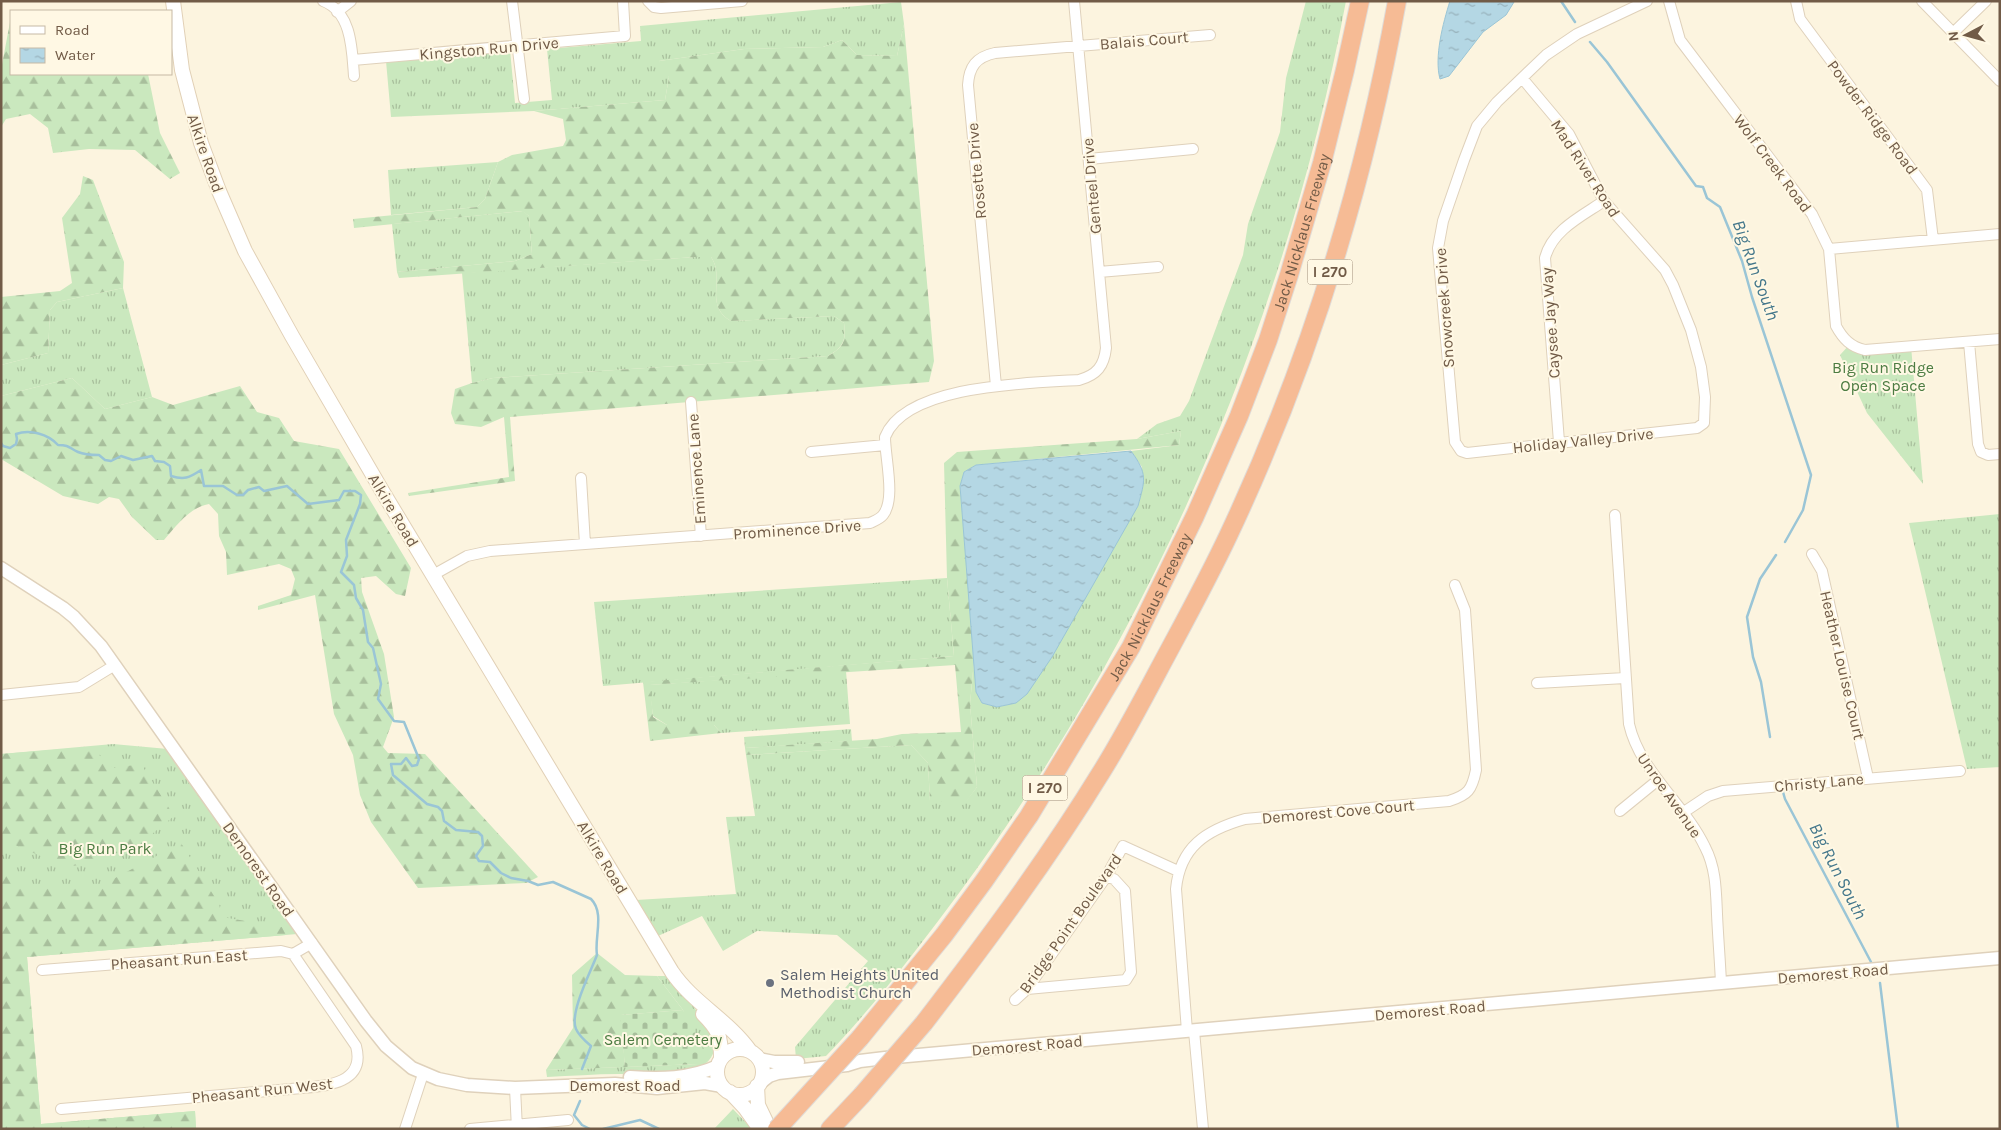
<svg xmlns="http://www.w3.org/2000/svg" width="2001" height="1130" font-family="Karla,sans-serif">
<defs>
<pattern id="grass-tufts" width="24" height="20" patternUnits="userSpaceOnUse" patternTransform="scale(1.25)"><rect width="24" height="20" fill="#cae8be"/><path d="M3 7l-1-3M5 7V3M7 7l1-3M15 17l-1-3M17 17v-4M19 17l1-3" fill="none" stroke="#a8bf9c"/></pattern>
<pattern id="forest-firs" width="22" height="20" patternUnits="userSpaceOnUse" patternTransform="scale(1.25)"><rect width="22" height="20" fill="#cae8be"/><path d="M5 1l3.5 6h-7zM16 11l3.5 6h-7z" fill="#a8bf9c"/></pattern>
<pattern id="cemetery-stones" width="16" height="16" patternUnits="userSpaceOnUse" patternTransform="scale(1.25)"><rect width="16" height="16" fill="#cae8be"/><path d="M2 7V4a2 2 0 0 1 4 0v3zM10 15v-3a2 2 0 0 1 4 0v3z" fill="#a8bf9c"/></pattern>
<pattern id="water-ripples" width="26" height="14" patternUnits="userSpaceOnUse" patternTransform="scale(1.25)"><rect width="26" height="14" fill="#b4d7e4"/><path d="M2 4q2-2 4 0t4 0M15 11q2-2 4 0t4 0" fill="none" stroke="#97b1bb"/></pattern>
</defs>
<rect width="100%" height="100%" fill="#fcf4df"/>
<path fill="url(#grass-tufts)" d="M 1306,1 L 1346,1 C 1286,321 1154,627 962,889 C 919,947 876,1004 826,1056 L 796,1059 L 795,1047 L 868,961 L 837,935 L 757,931 L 723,951 L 702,916 L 658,936 L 636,900 L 736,894 L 726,817 L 755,816 L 746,755 L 911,745 L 928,763 L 930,801 L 966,801 L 977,787 L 970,704 L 974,660 L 976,692 L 982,703 L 997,707 L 1016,703 L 1138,506 L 1142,467 L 1131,451 L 1179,445 L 1181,431 L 1137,439 L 1157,424 L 1180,416 L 1189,401 L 1243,255 L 1248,224 L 1280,132 L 1286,78 Z
M 901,2 L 904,24 L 897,56 L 857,55 L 842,40 L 823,47 L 744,49 L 659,61 L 669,77 L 665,100 L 534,111 L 391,117 L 386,61 L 510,50 L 515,103 L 552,100 L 547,49 L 641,41 L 640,26 Z
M 498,162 L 485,199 L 477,207 L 391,215 L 388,170 Z
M 523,211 L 529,216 L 532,254 L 515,261 L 397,272 L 392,224 Z
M 695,257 L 711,257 C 726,278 703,305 731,321 L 834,316 L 844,323 C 846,340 844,347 828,356 L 493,378 L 472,383 L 462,273 Z
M 123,288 L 152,397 L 105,409 L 72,378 L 1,396 L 1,365 L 48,353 L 50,310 L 57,302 Z
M 1850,344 L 1911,346 L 1923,484 L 1867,413 L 1840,355 Z
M 2000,514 L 2000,767 L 1967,769 L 1909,523 Z
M 947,578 L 954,656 L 603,686 L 594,602 Z
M 846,671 L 850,724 L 721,733 L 714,725 L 667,725 L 653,716 L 649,685 Z
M 851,729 L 852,741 L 745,748 L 744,737 Z
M 113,744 L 168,749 L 297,934 L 27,957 L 41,1124 L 195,1111 L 196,1129 L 1,1129 L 1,754 Z
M 657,976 L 667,976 C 679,992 708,1020 713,1036 C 726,1084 644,1073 619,1074 C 595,1074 571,1076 547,1077 L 546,1070 L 698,1064 L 683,1010 Z
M 733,1109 L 752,1129 L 714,1129 Z"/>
<path fill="url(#forest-firs)" d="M 10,22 L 11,22 L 11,74 L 148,74 L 160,133 L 180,173 L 170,179 L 135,150 L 89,149 L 53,153 L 48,128 L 30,114 L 6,119 L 1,127 L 1,70 Z
M 904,24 L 934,361 L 929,382 L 510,417 L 515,481 L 409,496 L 408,493 L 509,477 L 504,417 L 481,427 L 455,424 L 451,413 L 455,389 L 472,383 L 493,378 L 828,356 C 844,347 846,341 844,323 L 834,316 L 731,321 C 703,305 726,278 711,257 L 695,257 L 399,278 L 397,272 L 515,261 L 532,254 L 529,216 L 522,211 L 354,228 L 353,219 L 477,207 L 485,199 L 498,162 L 512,155 L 563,146 L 566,140 L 563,119 L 534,111 L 665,100 L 669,77 L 661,71 L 659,61 L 744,49 L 823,47 L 842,40 L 857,55 L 897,56 Z
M 83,176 L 93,180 L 124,262 L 123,288 L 57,302 L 50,310 L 48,353 L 1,365 L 1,297 L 60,291 L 72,283 L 62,218 L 80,194 Z
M 72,378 L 105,409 L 152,397 L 173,405 L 240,386 L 257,412 L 279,418 L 294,441 L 339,449 L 411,568 L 405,596 L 396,594 L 376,576 L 361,578 L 362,592 L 384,654 L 394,717 L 383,747 L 388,753 L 425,754 L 538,877 L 526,883 L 418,888 L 371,822 L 360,795 L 353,755 L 334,714 L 315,595 L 258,610 L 258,606 L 291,595 L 295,579 L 291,569 L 279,564 L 227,575 L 226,552 L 219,536 L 218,514 L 209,504 C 189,508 177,525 164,540 L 156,540 L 132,517 L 119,499 L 109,497 L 98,504 L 63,496 L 1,459 L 1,396 Z
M 1181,431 L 1179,445 L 976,465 L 964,472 L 960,486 L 974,660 L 970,704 L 977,787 L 966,802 L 930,801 L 928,763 L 911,745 L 746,755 L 745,748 L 877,739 L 902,734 L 961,732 L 955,665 L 650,685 L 653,717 L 667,725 L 714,725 L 721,733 L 650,741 L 643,682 L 954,656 L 947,578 L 944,463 L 957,452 L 1137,439 Z
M 90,747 L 114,768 L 141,764 L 174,816 L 141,843 L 93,863 L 66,867 L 1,839 L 1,754 Z
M 181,843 L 219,904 L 222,917 L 282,927 L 286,935 L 27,957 L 41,1124 L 195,1111 L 196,1129 L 1,1129 L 1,873 L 34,887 L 67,888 L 100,886 Z
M 597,953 L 625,975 L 657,976 L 683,1010 L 621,1015 L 625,1067 L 546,1070 L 573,1028 L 572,975 Z"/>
<path fill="url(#cemetery-stones)" d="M 683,1010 L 705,1051 L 698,1064 L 625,1067 L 620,1015 Z"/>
<path fill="url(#water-ripples)" stroke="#9ac5d6" d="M 1450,1 L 1514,2 L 1506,15 L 1483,32 L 1449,76 L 1440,79 C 1434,57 1443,23 1450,1 Z
M 1131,451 C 1148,474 1145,480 1138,506 L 1052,657 L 1027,694 L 1016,703 L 997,707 L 982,703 L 976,692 L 960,486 L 964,472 L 976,465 Z"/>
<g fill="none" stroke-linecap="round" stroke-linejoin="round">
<path stroke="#9ac5d6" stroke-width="2.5" d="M 1561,1 L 1575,22
M 1590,42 L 1607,62 L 1696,186 L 1703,187 L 1707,198 L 1720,207 L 1742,261 L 1752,297 L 1811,475 L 1803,510 L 1785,542
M 1,443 L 3,446 L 10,448 L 16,444 L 17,439 L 16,434 C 30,429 48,434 58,445 C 70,445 69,448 78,452 C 85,455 92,455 99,455 L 105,460 L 111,461 L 121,456 L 133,460 L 152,456 L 155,461 L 164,462 L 170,466 L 171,476 C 184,480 189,478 201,470 L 204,486 L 223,486 L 237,495 L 243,495 L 248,490 L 259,487 L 264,491 L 287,486 L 308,504 L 339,500 L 344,491 L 355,491 L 361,495 L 360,504 L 346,540 L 347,556 L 341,572 L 354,585 L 356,598 L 363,610 L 368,642 L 373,648 L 381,684 L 378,699 L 394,721 L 404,722 L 419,759 L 417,765 L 412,766 L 406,758 L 401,764 L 391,764 L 393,775 L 427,804 L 438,807 L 442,811 L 444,821 L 456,830 L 478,832 L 482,836 L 483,846 L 476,856 L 479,861 L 490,862 L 501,873 L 511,878 L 528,881 L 538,885 L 553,882 L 591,899 C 605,913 594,938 597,955 C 591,971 569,1013 576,1029 C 579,1036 585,1041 591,1046 L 582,1069
M 1770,737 L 1761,682 L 1753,657 L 1747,617 L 1760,579 L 1776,555
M 1783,792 L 1785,799 L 1871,962
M 1880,983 L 1898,1129
M 580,1101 L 574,1115 L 582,1125 L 590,1129
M 603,1129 L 640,1120 L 659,1129"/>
<defs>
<path id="minor" d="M 323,1 C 352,12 352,50 354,76
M 512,1 L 524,99
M 648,1 L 654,7 L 661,8 L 742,1
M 1669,1 L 1680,40 L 1812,214 L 1829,249 L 1836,326 C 1843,339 1851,347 1865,350 L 2000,339
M 1796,1 L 1800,19 L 1927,190 L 1933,240
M 1922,1 L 2000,81
M 337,12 L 351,1
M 1953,33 L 1986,1
M 353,60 L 625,36 L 623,1
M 1522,78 L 1569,134 L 1604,201 L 1665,270 L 1673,285 L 1691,330 L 1701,367 L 1705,397 L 1704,423 L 1697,428 L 1467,453 L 1461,451 L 1455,442 L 1438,248 L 1443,221 L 1464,160 L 1477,126 L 1497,102 L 1546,55 L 1577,34 L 1647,1
M 1089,159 L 1193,149
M 1829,249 L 2000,234
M 1099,272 L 1158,267
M 1969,342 L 1978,444 L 1981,452 L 1988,455 L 2000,454
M 996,386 L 968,85 C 969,67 976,57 995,53 L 1210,35
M 691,402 L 701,536
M 1559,442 L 1545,258 C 1552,230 1582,216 1604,201
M 811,452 L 885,445
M 581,478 L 585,544
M 1615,515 L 1629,724 C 1640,772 1684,803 1705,847 C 1716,868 1716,891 1717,914 C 1718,937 1720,960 1721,983
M 1812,554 L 1822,571 L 1868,778
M 433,575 L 467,556 L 490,551 L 870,523 C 874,521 880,519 883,515 C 896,499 885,458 885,437 C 906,384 1031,383 1079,380 C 1097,375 1104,366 1106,348 L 1074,1
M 1537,683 L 1625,678
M 1,695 L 79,687 L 115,665
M 1620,811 L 1658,780
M 1684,812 L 1708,796 L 1723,791 L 1960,771
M 42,970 L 281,951 L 293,954 L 312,943
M 1027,989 L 1126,980 L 1131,972 L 1125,891 L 1114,879 L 1106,877
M 1015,1000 L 1027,989 L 1106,877 L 1123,846 L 1178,871
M 1187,1031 L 1176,889 C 1180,847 1206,830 1245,819 L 1449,801 C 1468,795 1472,790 1476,770 L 1465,610 L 1455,585
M 1194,1031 L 1203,1129
M 515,1088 L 517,1129
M 61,1109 L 302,1088 C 327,1086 366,1083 356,1046 L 293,954
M 405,1129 L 423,1074
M 470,1129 L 568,1120"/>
<path id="tertiary" d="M 1,568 L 63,608 L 74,617 L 101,646 L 366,1021 L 386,1046 L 412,1068 L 438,1079 L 467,1085 L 515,1088 L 615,1084 L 657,1088 L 705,1083 L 722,1086
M 759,1059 L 774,1062 L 798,1062
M 630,1077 C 661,1079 689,1079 718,1066
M 760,1083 L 769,1076 L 778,1073 L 847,1065 L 860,1061 L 885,1058 L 2000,958"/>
<path id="secondary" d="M 173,1 L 182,70 L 201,143 L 219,191 L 245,251 L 292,336 L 381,489 L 672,972 C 693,1003 728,1020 750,1051
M 703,1014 C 719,1030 721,1036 721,1059
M717 1072a23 23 0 1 1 46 0a23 23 0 1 1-46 0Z
M 757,1086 L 758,1105 L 769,1128
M 730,1092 L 745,1108 L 760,1129"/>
<g id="motorway">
<path d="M 924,1023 C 987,941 1048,859 1102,771 C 1122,739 1140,705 1158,671 C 1182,626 1207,581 1229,534 C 1308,366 1364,184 1397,1"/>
<path id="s1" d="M 860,1038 L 944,935 L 984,881 L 1029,816 L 1131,647 L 1195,516 L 1239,416 L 1268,340 L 1289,275 L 1322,163 L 1345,70 L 1360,1"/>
<path d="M 830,1129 L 862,1095"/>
</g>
</defs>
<use href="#minor" stroke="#dfd1bb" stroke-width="12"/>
<use href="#tertiary" stroke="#dfd1bb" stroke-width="15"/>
<use href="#secondary" stroke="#e1d0b6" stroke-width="16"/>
<use href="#motorway" stroke="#e0dbd7" stroke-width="20"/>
<use href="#minor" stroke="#fff" stroke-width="10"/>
<use href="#tertiary" stroke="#fff" stroke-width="12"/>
<use href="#secondary" stroke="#fff" stroke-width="14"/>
<use href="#motorway" stroke="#f6bb95" stroke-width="18"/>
<defs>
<path id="motorway-bridge" d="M 862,1095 L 924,1023
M 777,1129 L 860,1038"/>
</defs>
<use href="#motorway-bridge" stroke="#e0dbd7" stroke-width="20" stroke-linecap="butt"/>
<use href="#motorway-bridge" stroke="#f6bb95" stroke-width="18"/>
</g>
<circle fill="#6b7280" stroke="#fff8e4" stroke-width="2" cx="770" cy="983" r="5"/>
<g text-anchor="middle" stroke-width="4" stroke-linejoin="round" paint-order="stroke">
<g fill="#fff8e4" stroke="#9c8a76" stroke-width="1">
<rect x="1307.5" y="259.5" width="45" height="25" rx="4"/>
<rect x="1022.5" y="775.5" width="45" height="25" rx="4"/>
</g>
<g font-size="15" font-weight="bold" fill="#715b47">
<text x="1330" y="277">I 270</text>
<text x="1045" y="793">I 270</text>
</g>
<g font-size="16" fill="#715b47" stroke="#fff8e4">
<text transform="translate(1144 40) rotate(-5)" y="6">Balais Court</text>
<text transform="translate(489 48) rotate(-5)" y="6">Kingston Run Drive</text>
<text transform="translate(1873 117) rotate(53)" y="6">Powder Ridge Road</text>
<text transform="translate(206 153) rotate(71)" y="6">Alkire Road</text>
<text transform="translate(1773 163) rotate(53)" y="6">Wolf Creek Road</text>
<text transform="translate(1586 168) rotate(57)" y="6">Mad River Road</text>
<text transform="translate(976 171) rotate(-95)" y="6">Rosette Drive</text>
<text transform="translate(1091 186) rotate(-95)" y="6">Genteel Drive</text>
<text dy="6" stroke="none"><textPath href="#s1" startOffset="926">Jack Nicklaus Freeway</textPath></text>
<text transform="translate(1444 308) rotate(-94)" y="6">Snowcreek Drive</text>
<text transform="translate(1550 323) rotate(-94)" y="6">Caysee Jay Way</text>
<text transform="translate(1583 440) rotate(-6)" y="6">Holiday Valley Drive</text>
<text transform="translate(696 469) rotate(-94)" y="6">Eminence Lane</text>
<text transform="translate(394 510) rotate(59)" y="6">Alkire Road</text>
<text transform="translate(797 529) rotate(-4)" y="6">Prominence Drive</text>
<text dy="6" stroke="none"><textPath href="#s1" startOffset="521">Jack Nicklaus Freeway</textPath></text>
<text transform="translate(1843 665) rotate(77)" y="6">Heather Louise Court</text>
<text transform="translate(1819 782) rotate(-5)" y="6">Christy Lane</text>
<text transform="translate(1670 795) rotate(55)" y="6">Unroe Avenue</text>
<text transform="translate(1338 811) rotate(-5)" y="6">Demorest Cove Court</text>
<text transform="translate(603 857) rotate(59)" y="6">Alkire Road</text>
<text transform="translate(259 869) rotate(55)" y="6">Demorest Road</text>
<text transform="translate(1070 923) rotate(-55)" y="6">Bridge Point Boulevard</text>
<text transform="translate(179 959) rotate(-4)" y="6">Pheasant Run East</text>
<text transform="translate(1833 973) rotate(-5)" y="6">Demorest Road</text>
<text transform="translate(1430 1010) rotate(-5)" y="6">Demorest Road</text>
<text transform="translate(1027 1045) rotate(-5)" y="6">Demorest Road</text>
<text x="625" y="1091">Demorest Road</text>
<text transform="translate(262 1090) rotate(-6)" y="6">Pheasant Run West</text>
</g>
<g font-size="16" fill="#4c7c42" stroke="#fff8e4">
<text x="1883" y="373">Big Run Ridge<tspan x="1883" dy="18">Open Space</tspan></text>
<text x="105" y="854">Big Run Park</text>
<text x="663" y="1045">Salem Cemetery</text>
</g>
<g font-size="16" fill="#5b616d" stroke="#fff8e4" text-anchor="start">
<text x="780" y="980">Salem Heights United<tspan x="780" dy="18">Methodist Church</tspan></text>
</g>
<g font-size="18" font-style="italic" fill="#44778b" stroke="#fff8e4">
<text transform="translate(1756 270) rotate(70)" y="6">Big Run South</text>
<text transform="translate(1838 871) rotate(63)" y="6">Big Run South</text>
</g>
</g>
<rect width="2001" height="1130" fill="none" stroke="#715b47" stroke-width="5"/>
<rect x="10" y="10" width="162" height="65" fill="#fff8e4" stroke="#c6b9a5"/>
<rect x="20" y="26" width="25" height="8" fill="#ffffff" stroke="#c6b9a5"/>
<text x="55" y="35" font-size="15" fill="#715b47">Road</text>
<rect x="20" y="48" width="25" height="15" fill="url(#water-ripples)" stroke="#c6b9a5"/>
<text x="55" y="60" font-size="15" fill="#715b47">Water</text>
<g transform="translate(1966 35) rotate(264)" stroke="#fff8e4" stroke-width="4" paint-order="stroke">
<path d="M0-4L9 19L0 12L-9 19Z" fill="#715b47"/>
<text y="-8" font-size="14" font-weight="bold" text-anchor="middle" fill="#715b47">N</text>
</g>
</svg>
